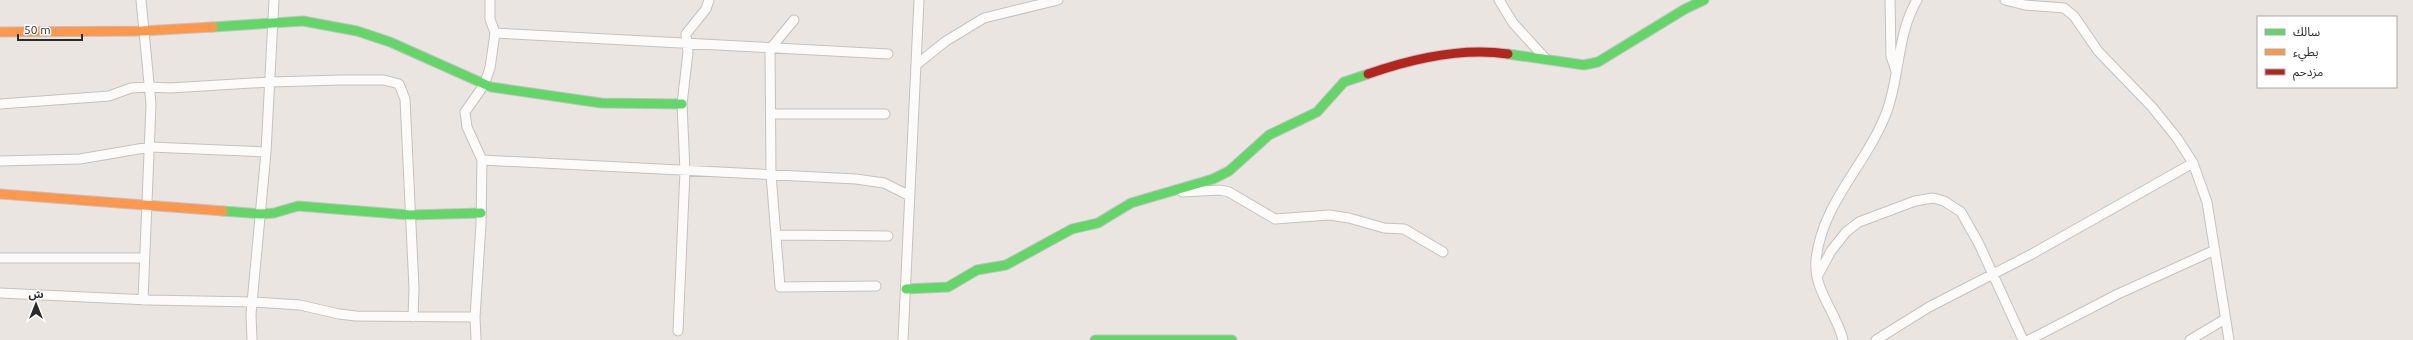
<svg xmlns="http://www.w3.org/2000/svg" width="2413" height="340" font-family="Ubuntu,'Noto Sans Arabic',sans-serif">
<rect width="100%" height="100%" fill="#eae5e0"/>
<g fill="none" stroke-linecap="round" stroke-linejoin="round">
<defs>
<path id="street" d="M 141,0 L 151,104 L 143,300
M 1499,0 L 1513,23 L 1545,58
M 1890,0 L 1891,56 L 1896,71
M 2005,0 L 2025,5 L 2064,8 L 2074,16 L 2098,51 L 2152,107 L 2177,138 L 2193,163 L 2207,202 L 2229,340
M 794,20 L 770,49 L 771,174 L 780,287 L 876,286
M 495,33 L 888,54
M 916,65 L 946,41 L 984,18 L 1058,0
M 0,104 L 109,96 L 131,88 L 149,87 L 170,88 L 270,82 L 341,80 L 384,80 L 399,84 L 405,99 L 414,288 L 413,317
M 771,114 L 885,114
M 482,160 L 856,179 L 884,183 L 910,196
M 0,161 L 80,159 L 150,147 L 266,152
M 1182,192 L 1220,190 L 1229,192 L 1275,219 L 1329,215 L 1349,218 L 1384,228 L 1404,229 L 1443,252
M 776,235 L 888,236
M 0,258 L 144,258
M 1817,277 L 1831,251 L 1846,232 L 1859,222 L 1915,201 L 1933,198 L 1944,201 L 1961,212 L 1979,244 L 2023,340
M 0,293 L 149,300 L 253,302 L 300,305 L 339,314 L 356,316 L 475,317
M 678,331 L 685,171 L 682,104 L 688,52 L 686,34 L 706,9 L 709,0
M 252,340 L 251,314 L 266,152 L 274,0
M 476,340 L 475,317 L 481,224 L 482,160 L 467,127 L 465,112 L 484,85 L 490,68 L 495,33 L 490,19 L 490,0
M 903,340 L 919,0
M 1843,340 C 1837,313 1813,290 1816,260 C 1822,202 1868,163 1887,111 C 1900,75 1897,34 1917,0
M 1876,340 L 1929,307 L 2032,254 L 2193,163
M 2029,340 L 2118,294 L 2215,250
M 2190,340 L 2225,319"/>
<path id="fast" d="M 213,27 L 303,21 L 357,31 L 390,42 L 491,87 L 601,103 L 682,104
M 1508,54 L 1584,65 L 1598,62 L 1685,9 L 1704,0
M 223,211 L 261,214 L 274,213 L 298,206 L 410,215 L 481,213
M 906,289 L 948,287 L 977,270 L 1006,265 L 1072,229 L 1098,223 L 1131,203 L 1213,179 L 1229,171 L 1269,135 L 1317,112 L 1344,82 L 1368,74
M 1095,340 L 1232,340"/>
<path id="slow" d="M 0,32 L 142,31 L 213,27
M 0,194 L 223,211"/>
<path id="jam" d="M 1368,74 C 1411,59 1462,47 1508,54"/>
</defs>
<use href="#street" stroke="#c3c2c2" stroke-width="11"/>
<use href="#fast" stroke="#c3c2c2" stroke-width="11"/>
<use href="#slow" stroke="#c3c2c2" stroke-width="11"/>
<use href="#jam" stroke="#c3c2c2" stroke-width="11"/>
<use href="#street" stroke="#fcfbfa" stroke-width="9"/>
<use href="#fast" stroke="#63d668" stroke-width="9"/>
<use href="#slow" stroke="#ff974d" stroke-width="9"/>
<use href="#jam" stroke="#b3261e" stroke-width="9"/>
</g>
<rect x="2257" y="16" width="140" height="72" fill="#ffffff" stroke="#aaaaaa"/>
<rect x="2265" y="29" width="20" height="6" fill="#63d668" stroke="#aaaaaa"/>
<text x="2293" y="36" font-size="12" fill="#2b2b2b">سالك</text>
<rect x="2265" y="49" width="20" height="6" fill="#ff974d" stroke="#aaaaaa"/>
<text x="2293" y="56" font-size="12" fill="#2b2b2b">بطيء</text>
<rect x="2265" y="69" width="20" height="6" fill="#b3261e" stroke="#aaaaaa"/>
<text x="2293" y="76" font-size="12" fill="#2b2b2b">مزدحم</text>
<g transform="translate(36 304)" stroke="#ffffff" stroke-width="3" paint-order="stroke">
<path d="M0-3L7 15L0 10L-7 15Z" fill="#2b2b2b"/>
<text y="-6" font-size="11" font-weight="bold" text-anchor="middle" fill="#2b2b2b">ش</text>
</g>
<path d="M18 34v6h64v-6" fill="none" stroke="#2b2b2b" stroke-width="2"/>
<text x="24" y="34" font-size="12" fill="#2b2b2b" stroke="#ffffff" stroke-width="3" paint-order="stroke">50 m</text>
</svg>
